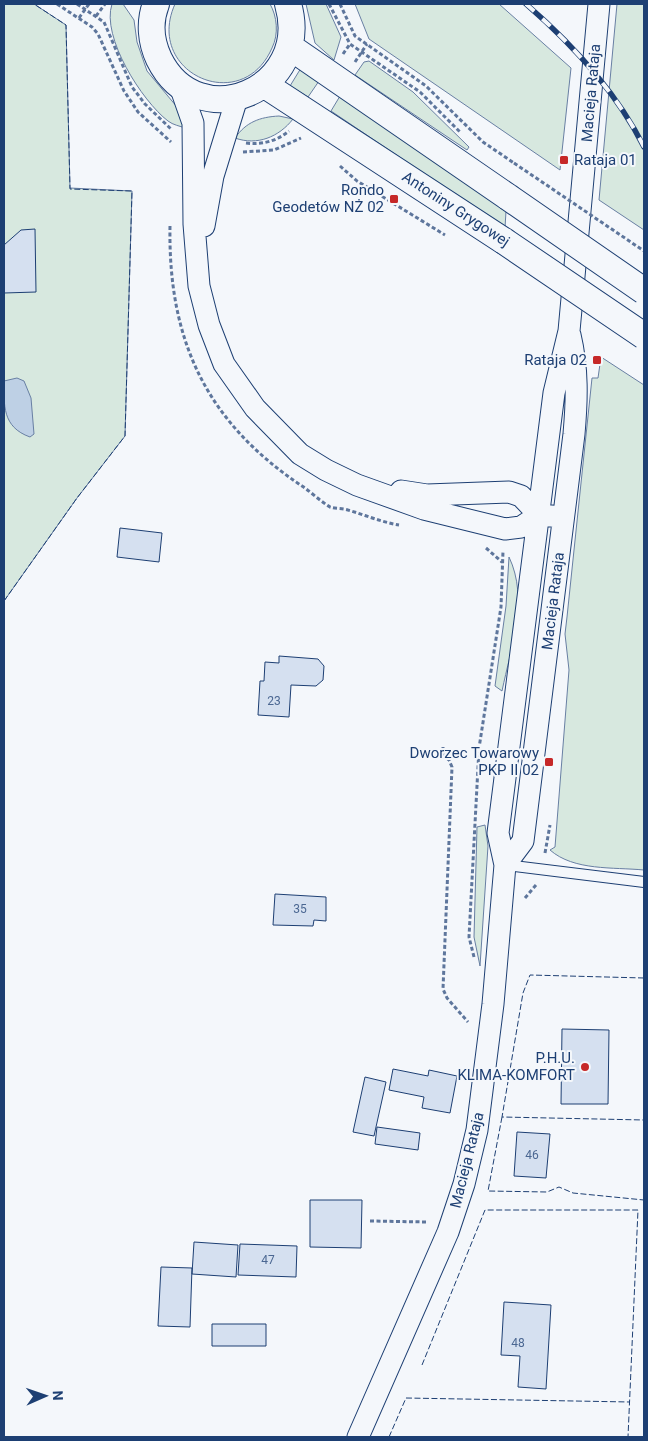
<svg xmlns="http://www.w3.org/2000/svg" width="648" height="1441" font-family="Roboto,sans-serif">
<rect width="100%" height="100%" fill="#f4f7fb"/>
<path fill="#d7e8df" stroke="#687fa3" d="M 4,4 L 34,4 L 66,25 L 70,188 L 132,191 L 125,436 L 77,498 L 4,601 Z
M 112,4 L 123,4 L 134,20 L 137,42 L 147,71 L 182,113 L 185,128 C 180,126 173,125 168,121 C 142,101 101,37 112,4 Z
M 175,4 L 270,4 C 277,16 279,34 272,48 C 242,117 144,73 175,4 Z
M 306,4 L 326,4 L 341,37 L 334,60 L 315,43 Z
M 355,4 L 499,4 L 571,68 L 560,170 L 369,39 Z
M 617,4 L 644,4 L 644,230 L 599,200 Z
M 369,61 L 413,92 L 469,147 L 467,150 L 355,75 L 364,62 Z
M 301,68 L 319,81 L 308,97 L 290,86 Z
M 340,96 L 506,211 L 505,228 L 331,111 Z
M 279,116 L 293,119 C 279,137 257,146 235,138 C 246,122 260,117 279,116 Z
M 601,357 L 644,385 L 644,870 C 613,867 574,871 550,850 L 555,847 L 569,670 L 565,634 L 567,617 L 592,378 L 598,378 Z
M 509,557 C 529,599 511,647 502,691 L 495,686 L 506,606 Z
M 485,825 L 488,846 L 480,966 L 474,937 L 477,827 Z"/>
<path fill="#bed0e5" stroke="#687fa3" d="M 17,378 L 24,381 L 31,398 L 34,434 L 30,437 C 2,427 4,405 4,381 Z"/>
<path fill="#d5e0f0" stroke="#1d3f73" d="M 35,229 L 36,292 L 4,293 L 4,245 L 21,230 Z
M 120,528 L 162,533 L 159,562 L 117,557 Z
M 279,656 L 318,659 L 324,666 L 323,680 L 316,686 L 291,685 L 289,717 L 258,715 L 260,681 L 264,681 L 265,662 L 279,663 Z
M 275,894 L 326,897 L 326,921 L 314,920 L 313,926 L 273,925 Z
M 562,1029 L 609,1030 L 608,1104 L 561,1104 Z
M 393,1069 L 428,1076 L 429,1070 L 457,1076 L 450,1113 L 422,1108 L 424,1097 L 389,1090 Z
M 365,1077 L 386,1082 L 374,1136 L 353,1132 Z
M 377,1127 L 420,1133 L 418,1150 L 375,1144 Z
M 517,1132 L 550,1134 L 546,1178 L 514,1176 Z
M 310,1200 L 362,1200 L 361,1248 L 310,1247 Z
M 194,1242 L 238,1245 L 236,1277 L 192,1274 Z
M 240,1244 L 297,1246 L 296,1277 L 238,1275 Z
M 161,1267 L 192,1268 L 190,1327 L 158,1326 Z
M 504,1302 L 551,1305 L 546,1389 L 518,1387 L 520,1356 L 501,1355 Z
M 212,1324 L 266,1324 L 266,1346 L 212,1346 Z"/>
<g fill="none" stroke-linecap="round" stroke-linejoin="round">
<defs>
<path id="service" d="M 506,865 L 644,882"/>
<path id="minor" d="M 180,86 L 193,123 L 194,224 L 199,286 L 209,325 L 224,364 L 255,408 L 300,454 L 326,470 L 357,485 L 424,509 L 505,529 L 521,527 L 539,515 L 563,517
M 204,226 L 213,176 L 237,98
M 401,491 L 427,495 L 509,492 L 521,496 L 539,515
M 505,865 L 523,841 L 574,434 C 577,400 578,369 570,335
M 358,1437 L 448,1232 L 464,1184 L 477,1130 L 493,1004 L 505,865 L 498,833 L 554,393 L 569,331 L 599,4"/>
<path id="tertiary" d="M 156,4 C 149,22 151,42 159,59 C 198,138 313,90 288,4
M 290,47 L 508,197
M 265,85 L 504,241"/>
</defs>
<use href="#service" stroke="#1d3f73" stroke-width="12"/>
<use href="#minor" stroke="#1d3f73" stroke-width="23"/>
<use href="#tertiary" stroke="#1d3f73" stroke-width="28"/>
<path stroke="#5e769c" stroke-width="3" stroke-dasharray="4 2.5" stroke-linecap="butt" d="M 57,4 L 92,27 L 98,34 L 124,91 L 138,112 L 171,142
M 77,4 L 104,22 L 132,87 L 145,104 L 172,130
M 329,4 L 350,44 L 420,92 L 460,132
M 340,4 L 355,36 L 426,86 L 483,142 L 514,163
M 96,16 L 105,4
M 79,18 L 89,4
M 343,54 L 350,44
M 355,62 L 367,44
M 246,143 C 262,145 277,141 289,131
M 243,152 L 274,150 L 301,138
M 340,166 L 357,181 L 445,235
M 170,226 C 168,340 206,422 302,486 C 311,492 320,501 330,507 C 335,509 342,508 348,510 C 365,515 381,522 399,525
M 486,548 L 502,562
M 443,747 L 443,755 L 449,760 L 452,767 L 443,989 L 447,998 L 468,1022
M 545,853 L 550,825
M 525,898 L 536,885
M 474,957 L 469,937 L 479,748 L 501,607 L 503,551
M 370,1221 L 428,1222"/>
<use href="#service" stroke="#f4f7fb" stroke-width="10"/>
<use href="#minor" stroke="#f4f7fb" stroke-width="21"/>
<use href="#tertiary" stroke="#f4f7fb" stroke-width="26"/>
<defs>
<path id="rail" d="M 526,4 C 571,43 617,93 644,147"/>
</defs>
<use href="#rail" stroke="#1d3f73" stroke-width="5.5"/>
<use href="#rail" stroke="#f4f7fb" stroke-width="4" stroke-dasharray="11" stroke-linecap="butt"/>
<defs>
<path id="tertiary-bridge" d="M 508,197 L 644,291
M 504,241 L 644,336"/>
</defs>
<use href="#tertiary-bridge" stroke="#1d3f73" stroke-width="28" stroke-linecap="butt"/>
<path stroke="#5e769c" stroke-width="3" stroke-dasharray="4 2.5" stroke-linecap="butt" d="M 514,163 L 644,251"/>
<use href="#tertiary-bridge" stroke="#f4f7fb" stroke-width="26"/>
<path stroke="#1d3f73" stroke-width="1" stroke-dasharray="6 2.5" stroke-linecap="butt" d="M 4,601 L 77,498 L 125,436 L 132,191 L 70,189 L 66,25 L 34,4
M 644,978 L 530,975 L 523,993 L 502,1117 L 644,1120
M 502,1117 L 488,1191 L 547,1192 L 559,1187 L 573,1193 L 644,1200
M 422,1365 L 485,1210 L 638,1210 L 628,1437
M 389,1437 L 406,1398 L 630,1402"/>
</g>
<g fill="#c62828" stroke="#f4f7fb" stroke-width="2">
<rect x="559" y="155" width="10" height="10" rx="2.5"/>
<rect x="389" y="194" width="10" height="10" rx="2.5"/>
<rect x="592" y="355" width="10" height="10" rx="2.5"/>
<rect x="544" y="757" width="10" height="10" rx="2.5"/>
<circle cx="585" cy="1067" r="5"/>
</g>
<g text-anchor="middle" stroke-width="4" stroke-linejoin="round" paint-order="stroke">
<g font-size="12" fill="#4b6792">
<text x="274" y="705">23</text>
<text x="300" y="913">35</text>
<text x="532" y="1159">46</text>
<text x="268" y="1264">47</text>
<text x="518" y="1347">48</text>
</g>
<g font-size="15" fill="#1d3f73" stroke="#f4f7fb">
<text transform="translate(591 93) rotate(-85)" y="5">Macieja Rataja</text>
<text transform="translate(456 209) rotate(33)" y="5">Antoniny Grygowej</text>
<text transform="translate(553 601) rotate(-83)" y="5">Macieja Rataja</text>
<text transform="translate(467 1160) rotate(-76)" y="5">Macieja Rataja</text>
</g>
<g font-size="15" fill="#1d3f73" stroke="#f4f7fb" text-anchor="end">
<text x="574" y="165" text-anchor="start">Rataja 01</text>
<text x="384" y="195">Rondo<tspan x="384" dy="17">Geodetów NŻ 02</tspan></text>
<text x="587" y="365">Rataja 02</text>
<text x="539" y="758">Dworzec Towarowy<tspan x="539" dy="17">PKP II 02</tspan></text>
<text x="575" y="1063">P.H.U.<tspan x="575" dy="17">KLIMA-KOMFORT</tspan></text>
</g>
</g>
<rect width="648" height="1441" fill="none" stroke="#1d3f73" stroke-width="10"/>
<g transform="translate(45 1396) rotate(88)" stroke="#f4f7fb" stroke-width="4" paint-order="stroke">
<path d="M0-4L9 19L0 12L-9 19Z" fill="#1d3f73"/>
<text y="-8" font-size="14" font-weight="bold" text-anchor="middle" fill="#1d3f73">N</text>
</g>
</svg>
